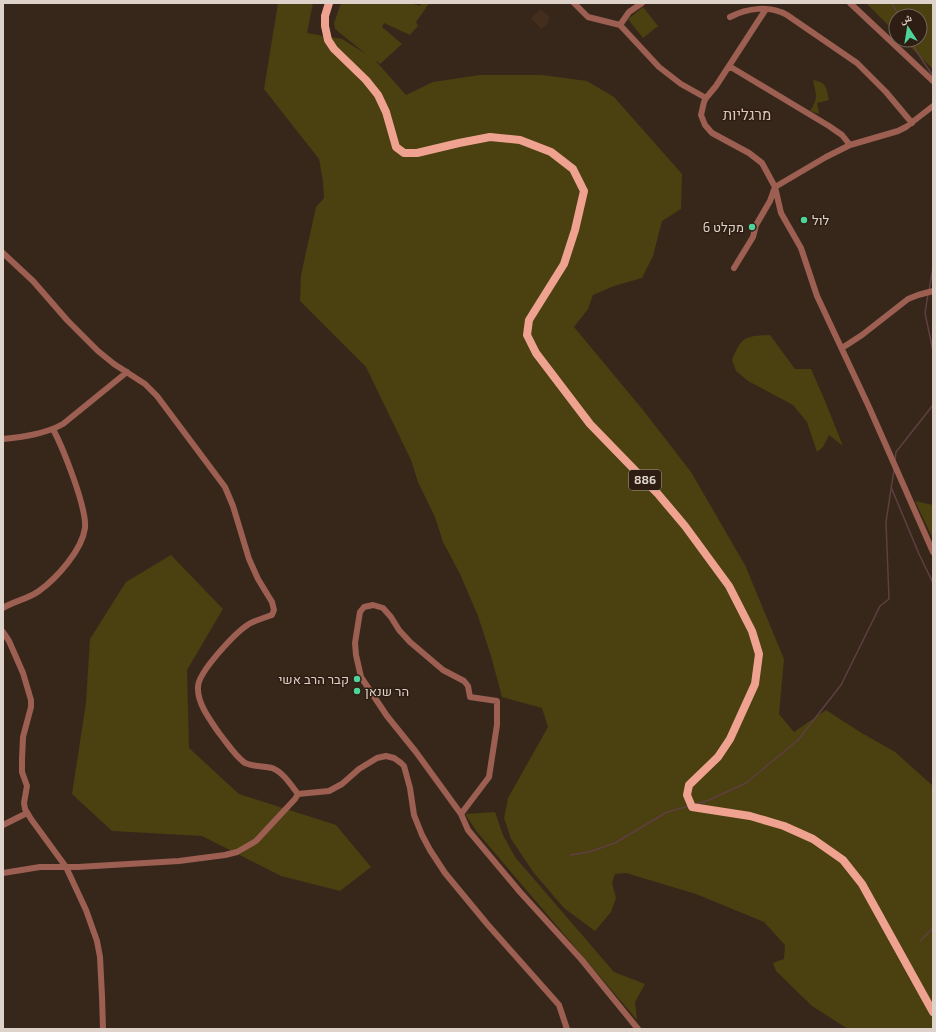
<svg xmlns="http://www.w3.org/2000/svg" width="936" height="1032" font-family="'Exo 2','Noto Naskh Arabic',Heebo,sans-serif">
<rect width="100%" height="100%" fill="#37271b"/>
<path fill="#432d1d" d="M 541,9 L 548,15 L 550,18 L 547,22 L 548,24 L 541,29 L 531,18 Z"/>
<path fill="#4a4010" d="M 278,3 L 313,3 L 307,33 L 342,39 L 366,54 L 335,29 L 334,23 L 341,3 L 410,3 L 420,6 L 421,3 L 431,3 L 428,5 L 416,22 L 418,26 L 410,35 L 384,23 L 382,27 L 402,44 L 380,64 L 374,59 L 406,95 L 433,82 L 480,75 L 542,75 L 587,81 L 614,97 L 682,174 L 681,209 L 662,221 L 653,256 L 642,278 L 614,286 L 593,295 L 588,309 L 574,327 L 643,410 L 691,472 L 745,565 L 784,659 L 779,714 L 794,732 L 826,710 L 860,732 L 895,752 L 933,786 L 933,1029 L 848,1029 L 812,1006 L 776,971 L 773,963 L 784,959 L 785,945 L 764,922 L 696,894 L 626,873 L 615,874 L 612,883 L 616,898 L 611,912 L 595,931 L 564,908 L 534,873 L 511,839 L 504,818 L 508,798 L 548,727 L 542,708 L 502,697 L 491,656 L 478,616 L 460,574 L 443,542 L 435,517 L 418,482 L 411,460 L 366,367 L 300,301 L 301,275 L 316,207 L 324,198 L 323,181 L 319,159 L 264,89 Z
M 866,3 L 933,3 L 933,69 L 903,40 L 920,40 L 920,16 L 896,16 L 896,33 Z
M 643,7 L 658,26 L 643,38 L 628,19 Z
M 813,80 C 827,83 826,87 829,100 L 817,103 L 819,114 L 810,111 C 819,96 816,96 813,80 Z
M 770,335 L 795,369 L 811,369 L 825,401 L 843,446 L 829,435 L 823,447 L 817,452 L 807,422 L 793,405 L 748,381 L 736,371 L 732,360 C 742,336 745,336 770,335 Z
M 915,501 L 933,505 L 933,539 Z
M 171,555 L 223,609 L 187,670 L 189,748 L 239,794 L 336,825 L 371,867 L 340,891 L 281,876 L 202,836 L 112,831 L 72,794 L 86,703 L 90,639 L 126,582 Z
M 495,812 L 503,835 L 515,857 L 614,972 L 645,984 L 635,1002 L 637,1020 L 477,832 L 465,814 Z"/>
<g fill="none" stroke-linecap="round" stroke-linejoin="round">
<path stroke="#5f3f41" stroke-width="1.5" d="M 892,3 L 899,16
M 911,40 L 917,52 L 933,76
M 929,291 L 933,267
M 928,294 L 925,313 L 933,351
M 895,460 L 896,452 L 933,405
M 891,487 L 919,554 L 933,583
M 697,804 L 709,800 L 746,783 L 798,740 L 841,685 L 880,606 L 889,599 L 886,522 L 894,470
M 570,855 L 589,852 L 615,843 L 667,812 L 689,806
M 920,941 L 933,928"/>
<path stroke="#9d5f51" stroke-width="6" d="M 574,3 L 588,17 L 620,25 L 659,67 L 681,84 L 706,98
M 850,3 L 933,81
M 766,9 L 716,86 L 706,98 L 704,102 L 701,115 L 705,125 L 712,133 L 749,153 L 762,163 L 775,187 L 781,213 L 801,248 L 817,296 L 869,407 L 933,552
M 730,17 C 747,8 770,5 787,15 L 857,63 L 886,92 L 912,123
M 620,25 L 629,12 L 642,3
M 729,66 L 829,126 L 842,135 L 850,145
M 3,253 L 33,281 L 67,320 L 98,351 L 114,364 L 145,384 L 157,396 L 225,487 L 233,506 L 249,559 L 258,579 L 272,602 L 274,610 L 272,615 C 264,618 256,620 249,624 C 236,632 198,672 198,687 C 197,703 210,720 219,733 C 227,743 235,756 245,763 C 254,767 263,766 272,768 C 283,772 291,785 298,794 L 329,791 L 342,784 L 359,769 L 377,758 L 386,756 L 394,758 L 401,763 L 404,766 L 410,788 L 414,815 L 422,835 L 430,850 L 445,873 L 488,925 L 559,1005 L 567,1029
M 734,268 L 753,237 L 756,225 L 770,201 L 775,187 L 826,157 L 850,145 L 898,131 L 906,127 L 933,106
M 842,348 L 862,335 L 908,299 L 918,295 L 933,291
M 3,439 C 23,437 45,434 63,424 L 127,372
M 373,605 L 383,608 L 391,617 L 399,630 L 410,642 L 443,670 L 464,681 L 468,686 L 470,697 L 497,701 L 497,725 L 489,777 L 461,814 L 416,752 L 387,716 L 361,677 L 356,655 L 355,643 L 359,618 L 360,612 L 364,607 Z
M 3,608 C 14,601 28,599 39,591 C 57,578 82,550 85,528 C 87,508 63,448 53,429
M 3,632 L 9,641 L 23,673 L 31,700 L 31,707 L 23,737 L 22,759 L 22,772 L 27,786 L 24,803 L 25,809 L 31,819 L 66,867 L 86,910 L 97,941 L 100,957 L 102,996 L 103,1029
M 461,814 L 468,830 L 520,892 L 581,959 L 638,1029
M 3,825 L 27,813
M 3,873 L 40,867 L 78,867 L 179,861 L 225,855 L 237,852 L 256,841 L 295,799 L 298,794"/>
<path stroke="#f0a291" stroke-width="8" d="M 329,3 L 325,16 L 325,26 L 328,40 L 334,49 L 366,80 L 378,95 L 386,112 L 396,147 L 404,153 L 417,153 L 459,143 L 490,137 L 520,140 L 551,152 L 573,169 L 584,191 L 575,230 L 564,264 L 529,320 L 527,335 L 536,353 L 590,424 L 658,494 L 685,526 L 729,586 L 752,631 L 759,654 L 755,684 L 730,739 L 718,757 L 689,785 L 687,795 L 692,807 L 750,816 L 784,826 L 813,839 L 843,860 L 862,884 L 933,1012"/>
</g>
<g fill="#4ed39a" stroke="#2d1d12" stroke-width="1.5">
<circle cx="804" cy="220" r="4"/>
<circle cx="752" cy="227" r="4"/>
<circle cx="357" cy="679" r="4"/>
<circle cx="357" cy="691" r="4"/>
</g>
<g text-anchor="middle" stroke-width="3" stroke-linejoin="round" paint-order="stroke">
<rect fill="#2d1d12" stroke="#a99c94" stroke-width="1" x="629" y="470" width="32" height="20" rx="3"/>
<g font-size="12" font-weight="bold" fill="#ded3cb">
<text x="645" y="484">886</text>
</g>
<g font-size="13" fill="#ded3cb" stroke="#2d1d12" text-anchor="start">
<text x="812" y="225">לול</text>
<text x="744" y="232" text-anchor="end">מקלט 6</text>
<text x="349" y="684" text-anchor="end">קבר הרב אשי</text>
<text x="365" y="696">הר שנאן</text>
</g>
<g font-size="15" fill="#ddc6b8" stroke="#2d1d12">
<text x="747" y="120">מרגליות</text>
</g>
</g>
<rect width="936" height="1032" fill="none" stroke="#ded3cb" stroke-width="8"/>
<g transform="translate(908 28) rotate(348)"><circle r="19" fill="#2d1d12" stroke="#74665c"/>
<path d="M0-3L7 15L0 10L-7 15Z" fill="#4ed39a"/>
<text y="-6" font-size="11" font-weight="bold" text-anchor="middle" fill="#ded3cb">ش</text>
</g>
</svg>
